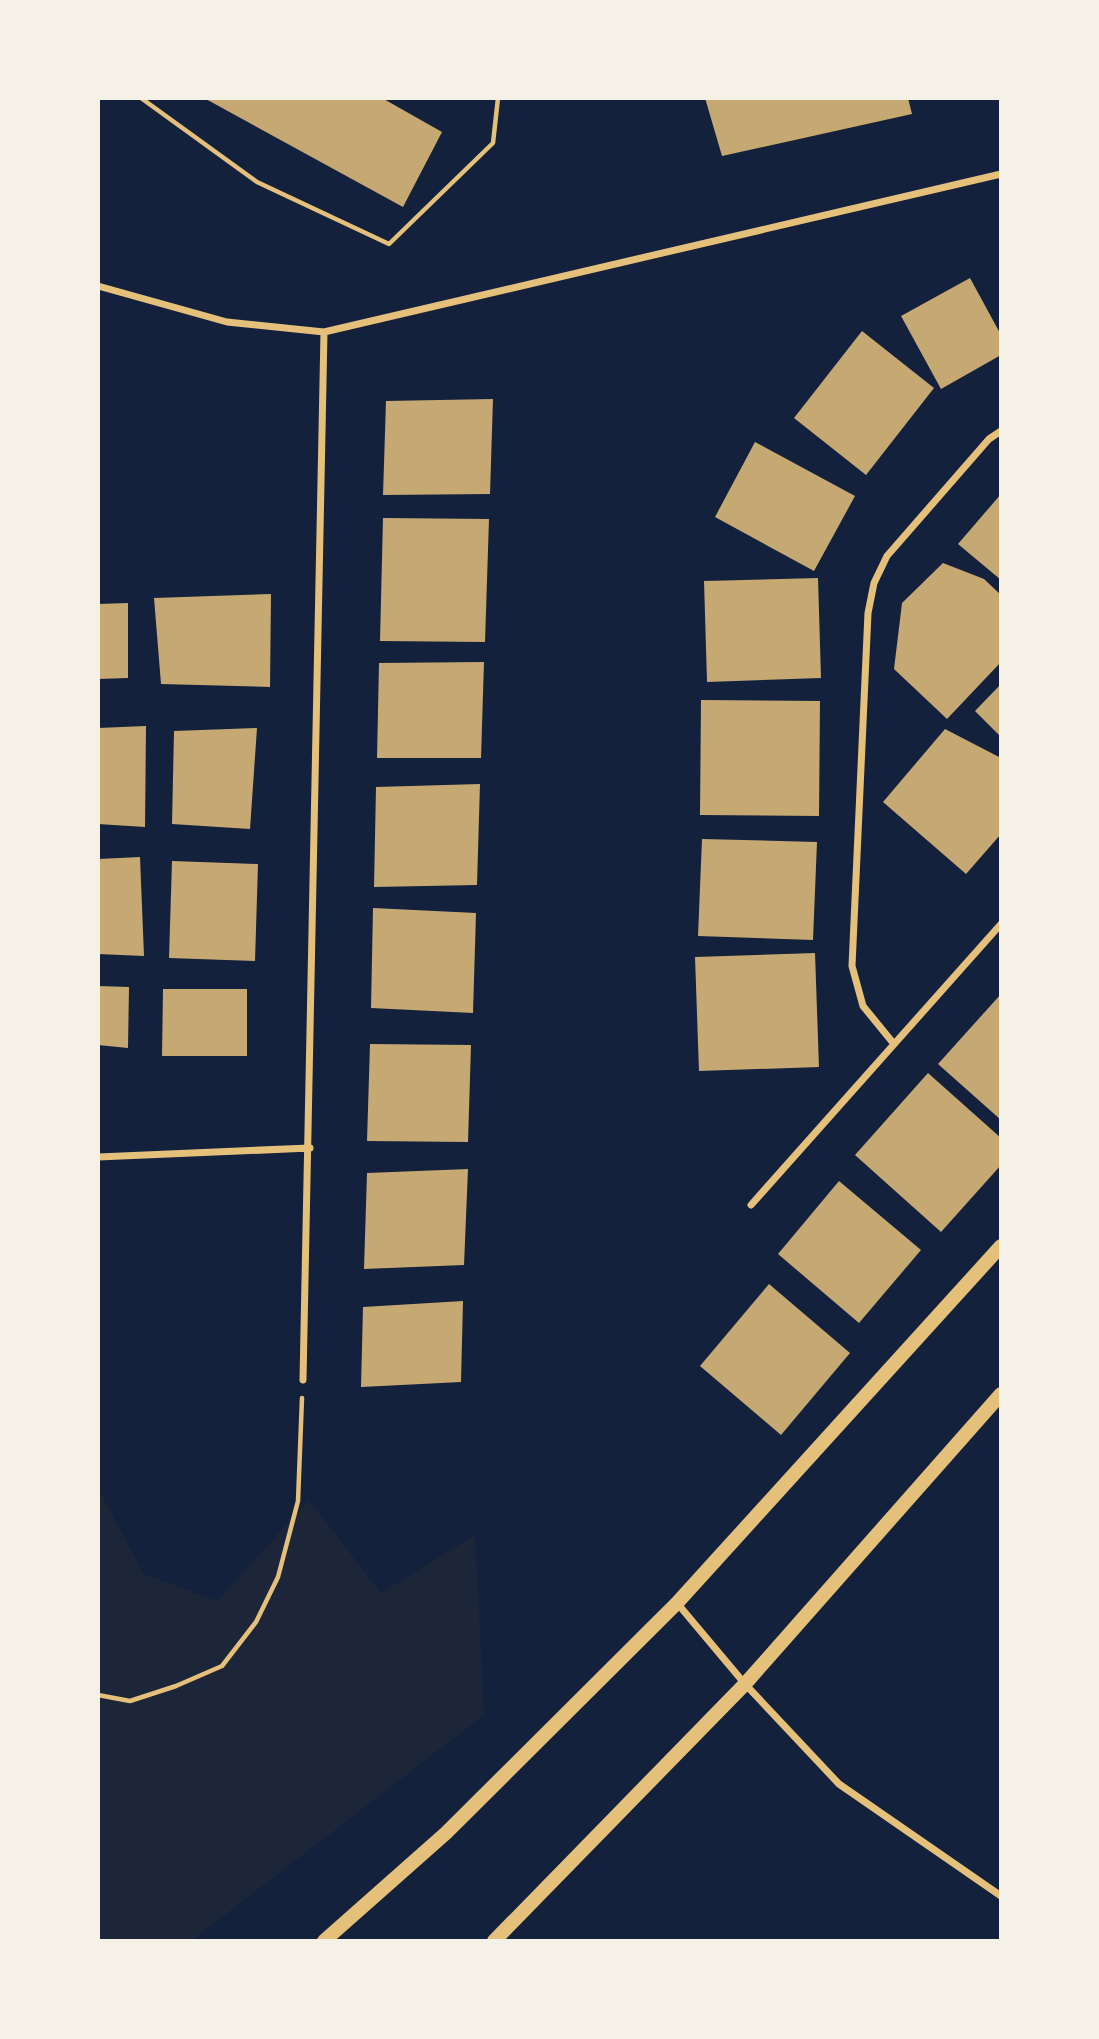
<svg xmlns="http://www.w3.org/2000/svg" width="1099" height="2039" font-family="'Sofia Sans Condensed',sans-serif">
<rect width="100%" height="100%" fill="#14213d"/>
<path fill="#1d2539" d="M 98,1488 L 144,1574 L 217,1601 L 309,1500 L 381,1593 L 475,1535 L 484,1715 L 191,1941 L 98,1941 Z"/>
<path fill="#c6a872" d="M 204,98 L 382,98 L 442,132 L 403,207 Z
M 705,98 L 908,98 L 912,114 L 722,156 Z
M 970,278 L 1001,335 L 1001,355 L 941,389 L 901,316 Z
M 862,331 L 934,388 L 866,475 L 794,418 Z
M 493,399 L 490,494 L 383,495 L 386,401 Z
M 755,442 L 855,496 L 814,571 L 715,517 Z
M 1001,494 L 1001,580 L 958,544 Z
M 383,518 L 489,519 L 485,642 L 380,641 Z
M 943,563 L 984,579 L 1001,595 L 1001,662 L 947,719 L 894,669 L 902,603 Z
M 818,578 L 821,678 L 707,682 L 704,581 Z
M 271,594 L 270,687 L 161,684 L 154,598 Z
M 128,603 L 128,678 L 98,679 L 98,604 Z
M 484,662 L 481,758 L 377,758 L 379,663 Z
M 1001,684 L 1001,737 L 975,711 Z
M 701,700 L 820,701 L 819,816 L 700,815 Z
M 146,726 L 145,827 L 98,824 L 98,728 Z
M 257,728 L 250,829 L 172,824 L 174,731 Z
M 945,729 L 1001,758 L 1001,834 L 966,874 L 883,802 Z
M 480,784 L 477,885 L 374,887 L 376,787 Z
M 702,839 L 817,842 L 813,940 L 698,936 Z
M 140,857 L 144,956 L 98,954 L 98,859 Z
M 172,861 L 258,864 L 255,961 L 169,958 Z
M 373,908 L 476,913 L 473,1013 L 371,1008 Z
M 815,953 L 819,1067 L 699,1071 L 695,957 Z
M 98,986 L 129,987 L 128,1048 L 98,1045 Z
M 163,989 L 247,989 L 247,1056 L 162,1056 Z
M 1001,994 L 1001,1120 L 938,1064 Z
M 370,1044 L 471,1045 L 468,1142 L 367,1141 Z
M 928,1073 L 1001,1138 L 1001,1165 L 941,1232 L 855,1155 Z
M 468,1169 L 464,1265 L 364,1269 L 367,1173 Z
M 839,1181 L 921,1250 L 859,1323 L 778,1254 Z
M 769,1284 L 850,1353 L 781,1435 L 700,1366 Z
M 463,1301 L 461,1382 L 361,1387 L 363,1307 Z"/>
<g fill="none" stroke-linecap="round" stroke-linejoin="round">
<path stroke="#e5c07b" stroke-width="4.5" d="M 141,98 L 257,182 L 389,244 L 493,143 L 498,98
M 98,1695 L 130,1701 L 176,1686 L 222,1666 L 256,1622 L 278,1577 L 298,1501 L 302,1398"/>
<path stroke="#e5c07b" stroke-width="7" d="M 98,286 L 227,322 L 324,332 L 1001,174
M 894,1044 L 863,1006 L 852,966 L 868,613 L 874,583 L 887,556 L 989,439 L 1001,431
M 98,1157 L 310,1148
M 751,1205 L 1001,924
M 303,1380 L 324,332
M 677,1603 L 745,1684 L 839,1784 L 1001,1896"/>
<path stroke="#e5c07b" stroke-width="14" d="M 324,1941 L 446,1833 L 677,1603 L 1001,1246
M 494,1941 L 745,1684 L 1001,1394"/>
</g>
<rect width="1099" height="2039" fill="none" stroke="#f6f1e7" stroke-width="200"/>
</svg>
